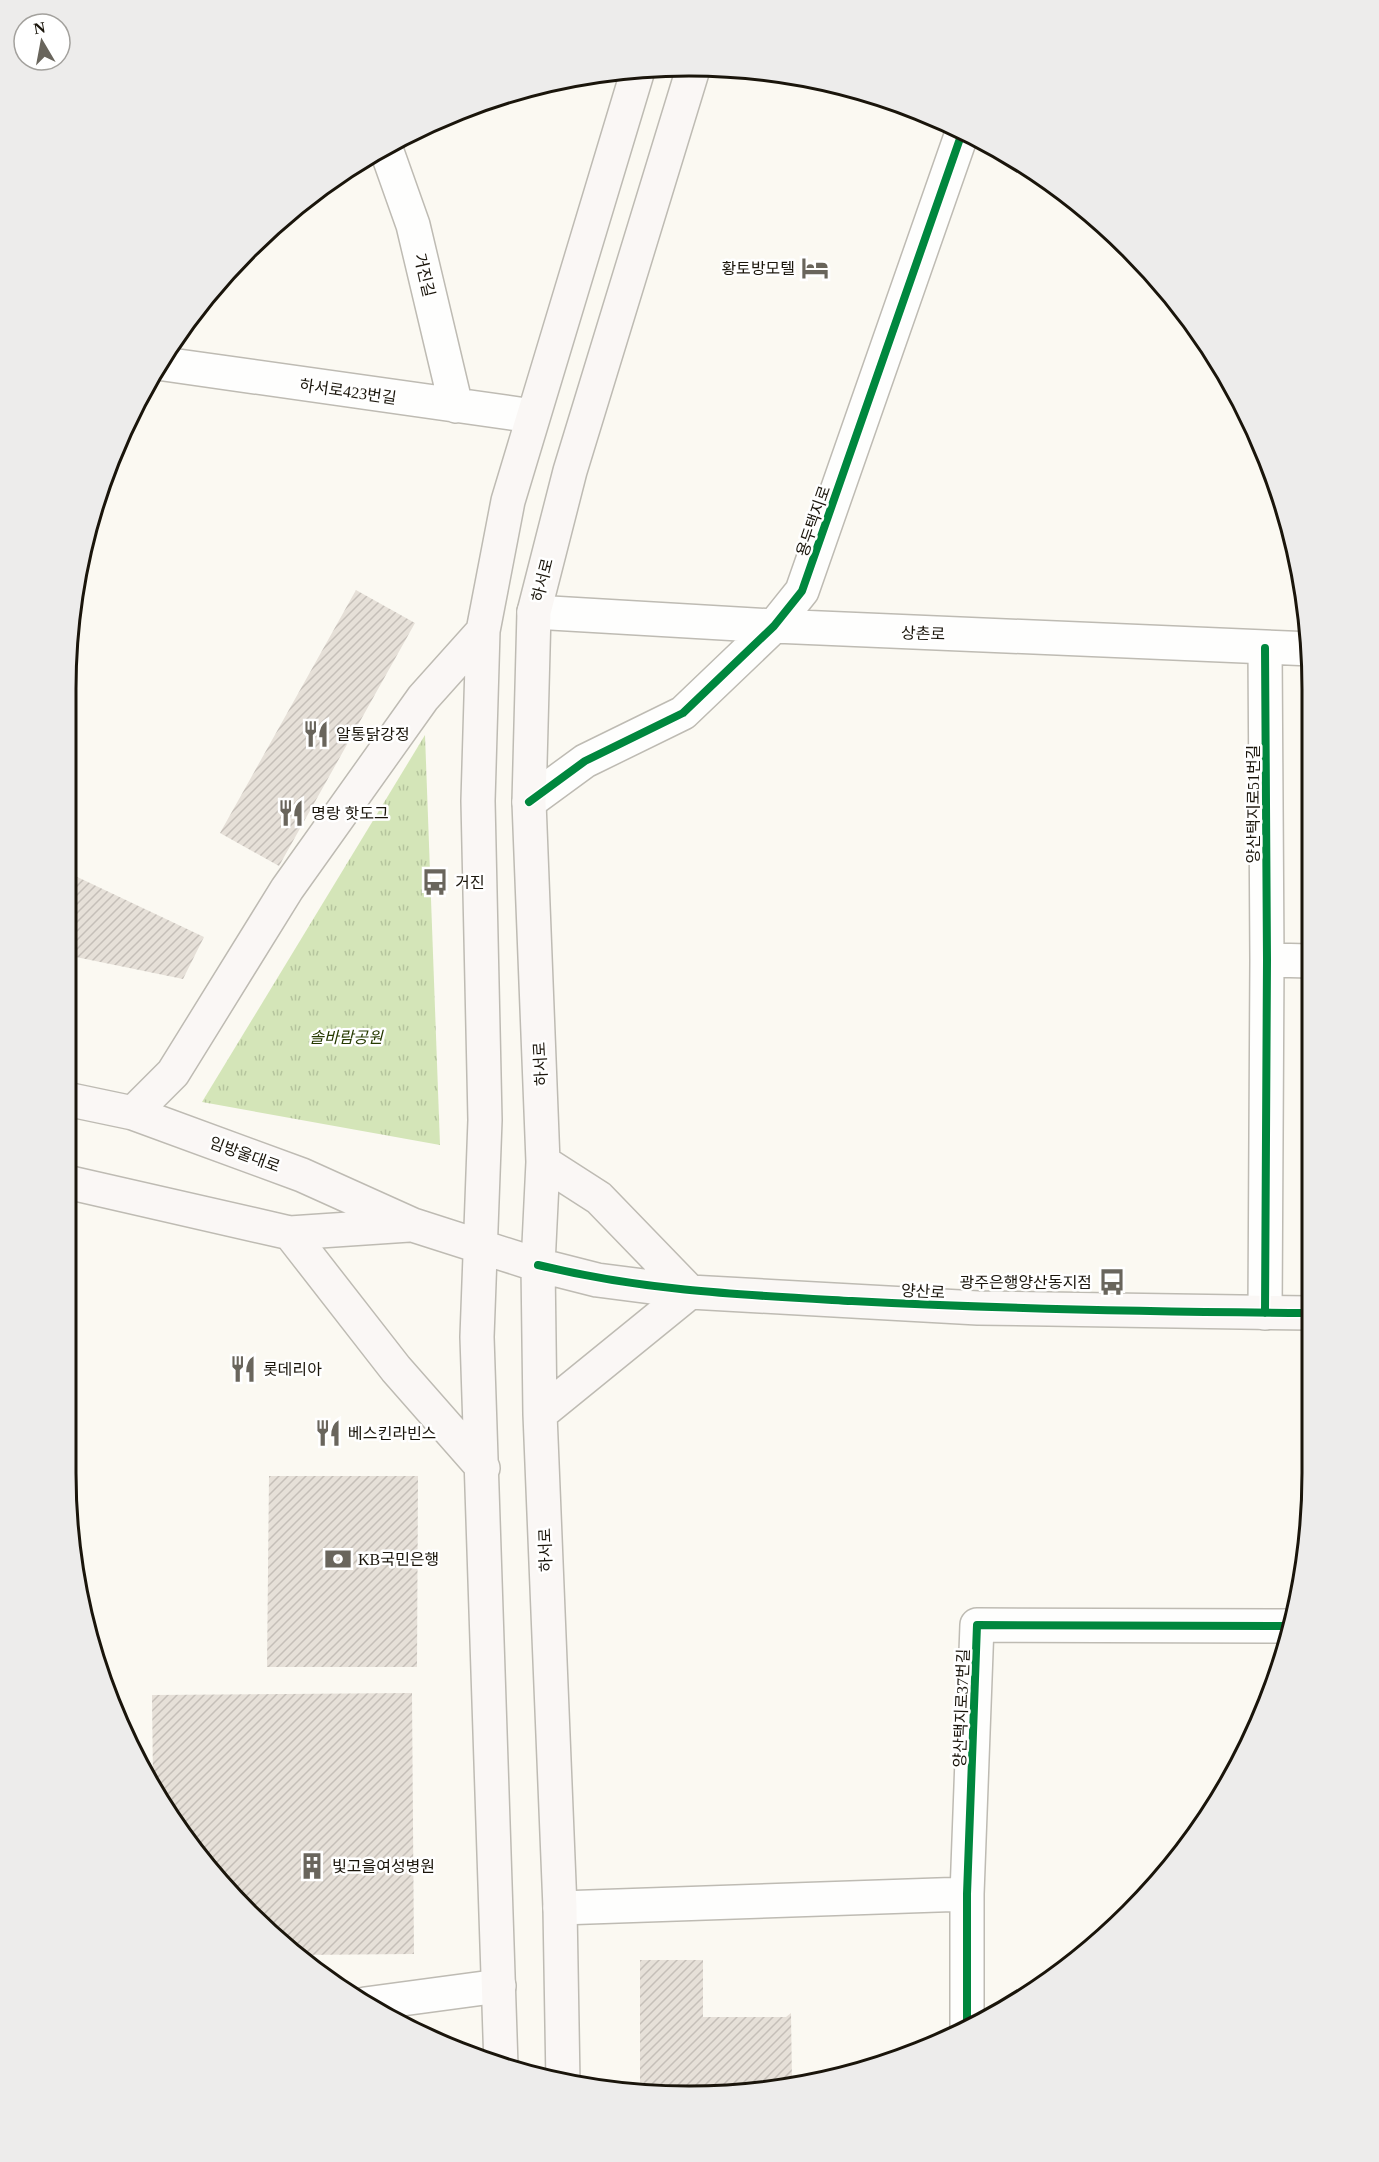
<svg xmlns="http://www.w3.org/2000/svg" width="1379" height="2162" font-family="'Times New Roman','Noto Sans KR',serif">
<defs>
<pattern id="park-tufts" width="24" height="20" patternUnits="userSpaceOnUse" patternTransform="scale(1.5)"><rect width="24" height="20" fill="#d4e5b8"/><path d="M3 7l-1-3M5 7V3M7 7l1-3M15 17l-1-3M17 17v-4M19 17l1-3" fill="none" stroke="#b5c49d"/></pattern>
<pattern id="building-hatch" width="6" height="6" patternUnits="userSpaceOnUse" patternTransform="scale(1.5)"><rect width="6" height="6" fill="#e6e0d8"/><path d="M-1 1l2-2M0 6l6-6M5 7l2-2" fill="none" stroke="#c5bfb8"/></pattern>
</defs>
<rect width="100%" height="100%" fill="#fbf9f2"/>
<path fill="url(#park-tufts)" d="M 425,735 L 440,1145 L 202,1102 Z"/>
<path fill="url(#building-hatch)" d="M 356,590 L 415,623 L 279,866 L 220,833 Z
M 71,874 L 204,937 L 183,979 L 71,956 Z
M 269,1476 L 418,1476 L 417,1667 L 267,1667 Z
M 412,1693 L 414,1954 L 296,1955 L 248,1913 L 171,1819 L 153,1782 L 152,1695 Z
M 640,1960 L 703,1960 L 703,2017 L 786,2017 L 791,2013 L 792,2083 L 755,2087 L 697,2087 L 697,2095 L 689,2096 L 640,2091 Z
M 895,2058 L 891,2060 L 874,2066 L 874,2059 Z"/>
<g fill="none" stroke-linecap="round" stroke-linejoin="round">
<defs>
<path id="street" d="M 385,146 L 413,225 L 456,406
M 164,364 L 533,416
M 534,612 L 774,626 L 1312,649
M 529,802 L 585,761 L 683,713 L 774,626 L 802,591 L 963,130
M 1267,960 L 1310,961
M 1265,1313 L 1267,960 L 1265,648
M 560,1908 L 967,1894
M 365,2004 L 499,1986
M 967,2031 L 967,1894 L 977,1625 L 1288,1626"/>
<path id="secondary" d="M 71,1100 L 133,1113 L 302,1175 L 413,1225 L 538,1265 L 597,1280 L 690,1292 L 978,1308 L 1309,1313
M 133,1113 L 173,1073 L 287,889 L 423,698 L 483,631
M 71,1183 L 290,1233 L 409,1225
M 290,1233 L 396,1369 L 483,1468
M 540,1414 L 690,1292 L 599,1198 L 543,1162
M 501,2066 L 477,1337 L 485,1120 L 478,801 L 483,631 L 508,501 L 638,70
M 563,2083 L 560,1908 L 540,1414 L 538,1265 L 543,1162 L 529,802 L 534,612 L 570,471 L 693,69"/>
</defs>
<use href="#street" stroke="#bebbb3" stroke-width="36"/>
<use href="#secondary" stroke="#bebbb3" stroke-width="36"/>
<use href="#street" stroke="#fefefd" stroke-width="33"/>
<use href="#secondary" stroke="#faf7f5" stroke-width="33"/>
<defs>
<path id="cycleway" d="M 529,802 L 585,761 L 683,713 L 774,626 L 802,591 L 963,130
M 538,1265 C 645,1291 743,1295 852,1301 C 1004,1309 1156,1312 1309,1313
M 1265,1313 L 1267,960 L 1265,648
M 967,2031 L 967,1894 L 977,1625 L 1288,1626"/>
</defs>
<use href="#cycleway" stroke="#fff" stroke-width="11"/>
<use href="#cycleway" stroke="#00873e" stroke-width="8"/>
</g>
<defs>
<symbol id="hotel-bare" viewBox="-9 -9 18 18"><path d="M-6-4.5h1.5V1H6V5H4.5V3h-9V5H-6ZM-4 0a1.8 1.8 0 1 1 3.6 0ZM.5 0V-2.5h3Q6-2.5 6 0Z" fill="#69655c" stroke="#fff" stroke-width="2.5" paint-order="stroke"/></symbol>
<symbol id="restaurant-bare" viewBox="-9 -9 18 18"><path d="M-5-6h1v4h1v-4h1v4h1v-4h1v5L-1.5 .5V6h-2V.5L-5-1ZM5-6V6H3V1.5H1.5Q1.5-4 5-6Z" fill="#69655c" stroke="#fff" stroke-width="2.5" paint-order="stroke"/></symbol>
<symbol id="bus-bare" viewBox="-9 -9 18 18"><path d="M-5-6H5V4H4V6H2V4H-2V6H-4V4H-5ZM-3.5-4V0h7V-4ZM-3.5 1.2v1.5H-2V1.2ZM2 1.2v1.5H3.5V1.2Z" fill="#69655c" stroke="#fff" stroke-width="2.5" paint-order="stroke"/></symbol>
<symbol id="bank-bare" viewBox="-9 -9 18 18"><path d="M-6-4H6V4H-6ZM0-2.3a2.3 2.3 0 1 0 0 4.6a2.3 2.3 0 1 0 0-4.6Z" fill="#69655c" stroke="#fff" stroke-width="2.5" paint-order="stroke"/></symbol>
<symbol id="building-bare" viewBox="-9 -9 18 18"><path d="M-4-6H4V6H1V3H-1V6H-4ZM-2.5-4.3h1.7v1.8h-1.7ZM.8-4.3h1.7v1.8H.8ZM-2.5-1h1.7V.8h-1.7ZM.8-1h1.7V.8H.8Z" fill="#69655c" stroke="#fff" stroke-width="2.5" paint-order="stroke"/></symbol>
</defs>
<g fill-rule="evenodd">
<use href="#hotel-bare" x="796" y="249" width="38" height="38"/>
<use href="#restaurant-bare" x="297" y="715" width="38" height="38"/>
<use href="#restaurant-bare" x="272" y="794" width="38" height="38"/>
<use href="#bus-bare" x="416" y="863" width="38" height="38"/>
<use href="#bus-bare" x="1093" y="1263" width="38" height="38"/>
<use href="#restaurant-bare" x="224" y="1350" width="38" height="38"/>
<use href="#restaurant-bare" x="309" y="1414" width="38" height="38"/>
<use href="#bank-bare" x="319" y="1540" width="38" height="38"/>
<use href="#building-bare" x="293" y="1847" width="38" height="38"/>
</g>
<g text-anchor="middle" stroke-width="5" stroke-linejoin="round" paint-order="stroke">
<g font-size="16" fill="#1a150b" stroke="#fff" text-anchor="start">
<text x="795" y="274" text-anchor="end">황토방모텔</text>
<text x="336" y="740">알통닭강정</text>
<text x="311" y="819">명랑 핫도그</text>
<text x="455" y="888">거진</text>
<text x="1092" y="1288" text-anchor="end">광주은행양산동지점</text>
<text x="263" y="1375">롯데리아</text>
<text x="348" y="1439">베스킨라빈스</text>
<text x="358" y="1565">KB국민은행</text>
<text x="332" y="1872">빛고을여성병원</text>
</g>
<g font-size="16" fill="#1a150b" stroke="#fff">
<text transform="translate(425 275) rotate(77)" y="6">거진길</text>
<text transform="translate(348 391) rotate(8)" y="6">하서로423번길</text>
<text transform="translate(813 521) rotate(-71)" y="6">용두택지로</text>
<text transform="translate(542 580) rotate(-76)" y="6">하서로</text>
<text transform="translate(923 633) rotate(2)" y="6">상촌로</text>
<text transform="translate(1253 804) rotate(-90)" y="6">양산택지로51번길</text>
<text transform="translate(540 1064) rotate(-93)" y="6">하서로</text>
<text transform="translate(245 1154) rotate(20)" y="6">임방울대로</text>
<text transform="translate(923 1291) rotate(3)" y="6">양산로</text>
<text transform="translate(545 1550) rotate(-92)" y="6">하서로</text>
<text transform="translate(961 1708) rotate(-88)" y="6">양산택지로37번길</text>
</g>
<g font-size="16" font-style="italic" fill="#263a00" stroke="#fff">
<text x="346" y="1043">솔바람공원</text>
</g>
</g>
<path d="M0 0H1379V2162H0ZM689 76H689A613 613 0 0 1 1302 689V1473A613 613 0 0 1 689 2086H689A613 613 0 0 1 76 1473V689A613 613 0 0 1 689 76Z" fill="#edeceb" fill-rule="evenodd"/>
<path fill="none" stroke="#1a150b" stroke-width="3" d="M689 76H689A613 613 0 0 1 1302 689V1473A613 613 0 0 1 689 2086H689A613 613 0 0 1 76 1473V689A613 613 0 0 1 689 76Z"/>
<g transform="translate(42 42) rotate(350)"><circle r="28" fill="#ffffff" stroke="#a3a19d" stroke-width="1.5"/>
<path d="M0-4.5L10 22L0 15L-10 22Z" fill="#69655c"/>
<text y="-9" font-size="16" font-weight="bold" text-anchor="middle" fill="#1a150b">N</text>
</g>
</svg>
